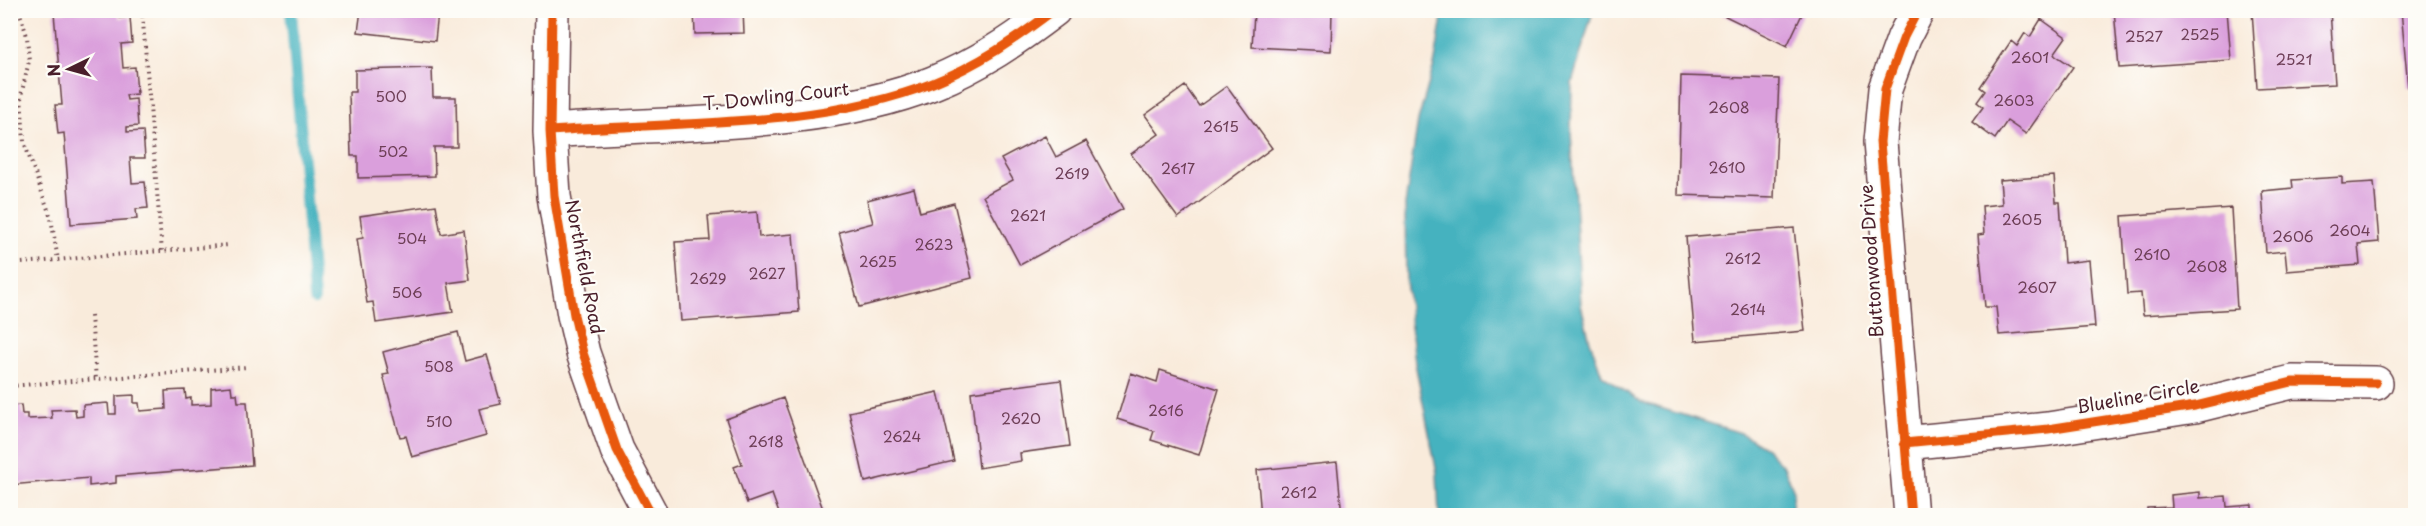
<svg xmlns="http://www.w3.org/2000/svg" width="2426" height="526" font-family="'Playpen Sans',sans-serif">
<rect width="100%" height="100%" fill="#fdfcf7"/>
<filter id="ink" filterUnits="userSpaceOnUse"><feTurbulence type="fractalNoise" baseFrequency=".0167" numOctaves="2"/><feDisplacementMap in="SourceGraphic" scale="12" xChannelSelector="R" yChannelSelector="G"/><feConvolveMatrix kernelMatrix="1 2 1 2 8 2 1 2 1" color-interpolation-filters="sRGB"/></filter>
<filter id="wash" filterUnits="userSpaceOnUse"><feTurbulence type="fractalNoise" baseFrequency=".008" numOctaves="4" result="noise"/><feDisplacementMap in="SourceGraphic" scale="24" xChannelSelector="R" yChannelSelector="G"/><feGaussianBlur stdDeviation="1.35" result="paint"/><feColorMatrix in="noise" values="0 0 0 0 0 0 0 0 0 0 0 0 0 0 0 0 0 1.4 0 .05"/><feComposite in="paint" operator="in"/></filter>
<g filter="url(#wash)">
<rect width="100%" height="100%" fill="#f9ebdb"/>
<path fill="#44b2bf" stroke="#476875" stroke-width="1.5" d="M 1443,11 L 1593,11 L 1572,83 L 1571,131 L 1581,305 L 1590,341 L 1602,375 L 1641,402 L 1741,433 L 1766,448 L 1784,467 L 1794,491 L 1791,515 L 1439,515 L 1437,473 L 1415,363 L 1406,280 L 1405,205 L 1418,121 L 1435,61 Z"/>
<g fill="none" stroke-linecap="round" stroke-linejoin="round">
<path stroke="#44b2bf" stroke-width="12" d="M 291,10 L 314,299"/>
</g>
<g id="blocks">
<path fill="#da9fdc" d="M 89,10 L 119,10 L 119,18 L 130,17 L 132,43 L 121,44 L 123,68 L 135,67 L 137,94 L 126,95 L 127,100 L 136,99 L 138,126 L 127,127 L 127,132 L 143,131 L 145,158 L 130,158 L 132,183 L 145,182 L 148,208 L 136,209 L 137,219 L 71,224 L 64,133 L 58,134 L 55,105 L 62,105 L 54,13 Z
M 361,10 L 462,10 L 461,16 L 438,13 L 435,41 L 358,32 Z
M 694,10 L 743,10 L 744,33 L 695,34 Z
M 1244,10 L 1332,10 L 1331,51 L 1252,47 L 1254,13 Z
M 1713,10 L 1804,10 L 1787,46 Z
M 2114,10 L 2227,10 L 2231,60 L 2119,68 Z
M 2252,10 L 2330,10 L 2335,84 L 2257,88 Z
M 2401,10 L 2416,10 L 2416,86 L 2408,87 Z
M 2041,19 L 2066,37 L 2054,54 L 2073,67 L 2026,134 L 2007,121 L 1995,139 L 1972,122 L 1983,107 L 1977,102 L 1985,91 L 1980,87 L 2011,41 L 2017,46 L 2025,33 L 2030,37 Z
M 432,68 L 433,97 L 456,97 L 457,147 L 434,147 L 435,176 L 358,178 L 358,156 L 351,156 L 349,92 L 355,92 L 355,70 Z
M 1681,76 L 1779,79 L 1774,198 L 1678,195 Z
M 1185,86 L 1199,106 L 1227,86 L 1272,148 L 1178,218 L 1131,154 L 1159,134 L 1145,115 Z
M 1045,136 L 1056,157 L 1086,141 L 1123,209 L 1020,265 L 983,196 L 1013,180 L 1001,159 Z
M 2054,176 L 2056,202 L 2060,202 L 2064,263 L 2089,260 L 2095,327 L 1999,335 L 1996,307 L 1985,307 L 1978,235 L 1984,234 L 1982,206 L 2002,204 L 2000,180 Z
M 2342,177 L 2342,184 L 2374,182 L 2379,242 L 2358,244 L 2360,265 L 2287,271 L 2285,251 L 2266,253 L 2262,191 L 2293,188 L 2292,180 Z
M 914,188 L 920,212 L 954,203 L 972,278 L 859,307 L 839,232 L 873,223 L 867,200 Z
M 436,205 L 441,234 L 464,230 L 470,280 L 448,283 L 453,312 L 376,323 L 373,302 L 367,303 L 357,239 L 363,238 L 360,216 Z
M 2231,208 L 2237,309 L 2143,315 L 2141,293 L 2127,294 L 2122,216 Z
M 757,212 L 759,237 L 793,234 L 799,312 L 681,321 L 675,242 L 710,240 L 708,216 Z
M 1794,228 L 1805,331 L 1695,341 L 1686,237 Z
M 458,332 L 465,361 L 487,355 L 501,404 L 479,409 L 486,436 L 412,457 L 406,436 L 400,437 L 383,375 L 389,374 L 383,352 Z
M 1160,370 L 1219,389 L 1199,455 L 1151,440 L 1154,431 L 1117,419 L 1131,373 L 1157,382 Z
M 1061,380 L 1070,446 L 1020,453 L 1021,461 L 979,468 L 971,392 Z
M 231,386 L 232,394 L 237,394 L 238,402 L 247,402 L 252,465 L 116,476 L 116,483 L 89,486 L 89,478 L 10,485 L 10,406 L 21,405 L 22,414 L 27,414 L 27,419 L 52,418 L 51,410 L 75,409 L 76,417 L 83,416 L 83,405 L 108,403 L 109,414 L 116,414 L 116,396 L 134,395 L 134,403 L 139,403 L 140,411 L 166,409 L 165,391 L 185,390 L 186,399 L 191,398 L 191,405 L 211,404 L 211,388 Z
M 938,392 L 954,461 L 865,482 L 849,412 Z
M 783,398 L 824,512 L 816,516 L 780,516 L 772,494 L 747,503 L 734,467 L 742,464 L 726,419 Z
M 1337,462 L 1342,516 L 1261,516 L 1257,470 Z
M 2200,492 L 2200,498 L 2226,496 L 2227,507 L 2252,505 L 2252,516 L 2147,516 L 2147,508 L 2172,507 L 2171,495 Z"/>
</g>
</g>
<g filter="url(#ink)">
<use href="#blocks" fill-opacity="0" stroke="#643e45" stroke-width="1.5"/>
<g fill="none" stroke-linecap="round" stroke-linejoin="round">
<defs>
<path id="minor" d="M 552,10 L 550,131 L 554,196 L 574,315 L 583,353 L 617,450 L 652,516
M 550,131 C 671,122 820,128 933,83 C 978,65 1016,39 1054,10
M 1904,443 L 2048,429 L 2195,406 L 2292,382 L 2376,383
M 1911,516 L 1880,142 L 1885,89 L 1904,37 L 1918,10"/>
</defs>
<use href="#minor" stroke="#643e45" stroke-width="36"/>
<path stroke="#643e45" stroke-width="4" stroke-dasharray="1.5 4.5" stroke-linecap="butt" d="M 19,10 L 27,36 L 29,61 L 21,96 L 24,142 L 51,218 L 58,260
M 142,10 L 162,252
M 10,264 L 229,245
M 91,316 L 96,379
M 10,386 L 247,367"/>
<use href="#minor" stroke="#fff" stroke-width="33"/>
<defs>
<path id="cycleway" d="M 552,10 L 550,131 L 554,196 L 574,315 L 583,353 L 617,450 L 652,516
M 550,131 C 671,122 820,128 933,83 C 978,65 1016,39 1054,10
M 1904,443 L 2048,429 L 2195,406 L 2292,382 L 2376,383
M 1911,516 L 1880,142 L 1885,89 L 1904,37 L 1918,10"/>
</defs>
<use href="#cycleway" stroke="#fdfcf7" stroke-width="13"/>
<use href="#cycleway" stroke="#e8590c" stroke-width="9"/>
</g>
</g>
<g text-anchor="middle" stroke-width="4.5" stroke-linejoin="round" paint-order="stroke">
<g font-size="15" fill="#6e3f57">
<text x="2200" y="40">2525</text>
<text x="2144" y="42">2527</text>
<text x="2030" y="63">2601</text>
<text x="2294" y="65">2521</text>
<text x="391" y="102">500</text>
<text x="2014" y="106">2603</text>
<text x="1729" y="113">2608</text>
<text x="1221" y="132">2615</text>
<text x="393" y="157">502</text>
<text x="1727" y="173">2610</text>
<text x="1178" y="174">2617</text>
<text x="1072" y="179">2619</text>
<text x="1028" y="221">2621</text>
<text x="2022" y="225">2605</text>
<text x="2350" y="236">2604</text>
<text x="2293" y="242">2606</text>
<text x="412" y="244">504</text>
<text x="934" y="250">2623</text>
<text x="2152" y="260">2610</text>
<text x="1743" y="264">2612</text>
<text x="878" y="267">2625</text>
<text x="2207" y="272">2608</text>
<text x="767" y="279">2627</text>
<text x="708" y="284">2629</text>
<text x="2037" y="293">2607</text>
<text x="407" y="298">506</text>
<text x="1748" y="315">2614</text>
<text x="439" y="372">508</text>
<text x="1166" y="416">2616</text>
<text x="1021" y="424">2620</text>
<text x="439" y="427">510</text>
<text x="902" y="442">2624</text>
<text x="766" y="447">2618</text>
<text x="1299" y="498">2612</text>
</g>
<g font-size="18" fill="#4a1f2b" stroke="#fdfcf7">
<text transform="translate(776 97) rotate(-6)" y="6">T. Dowling Court</text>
<text transform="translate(1872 261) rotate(-94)" y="6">Buttonwood Drive</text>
<text transform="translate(584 267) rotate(79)" y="6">Northfield Road</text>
<text transform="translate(2138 397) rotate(-10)" y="6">Blueline Circle</text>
</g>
</g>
<rect width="2426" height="526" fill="none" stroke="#fdfcf7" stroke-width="36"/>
<g transform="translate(69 69) rotate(265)" stroke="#fdfcf7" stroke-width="4.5" paint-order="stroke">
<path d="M0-4.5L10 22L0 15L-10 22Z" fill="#4a1f2b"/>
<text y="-9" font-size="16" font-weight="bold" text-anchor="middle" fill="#4a1f2b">N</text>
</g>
</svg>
